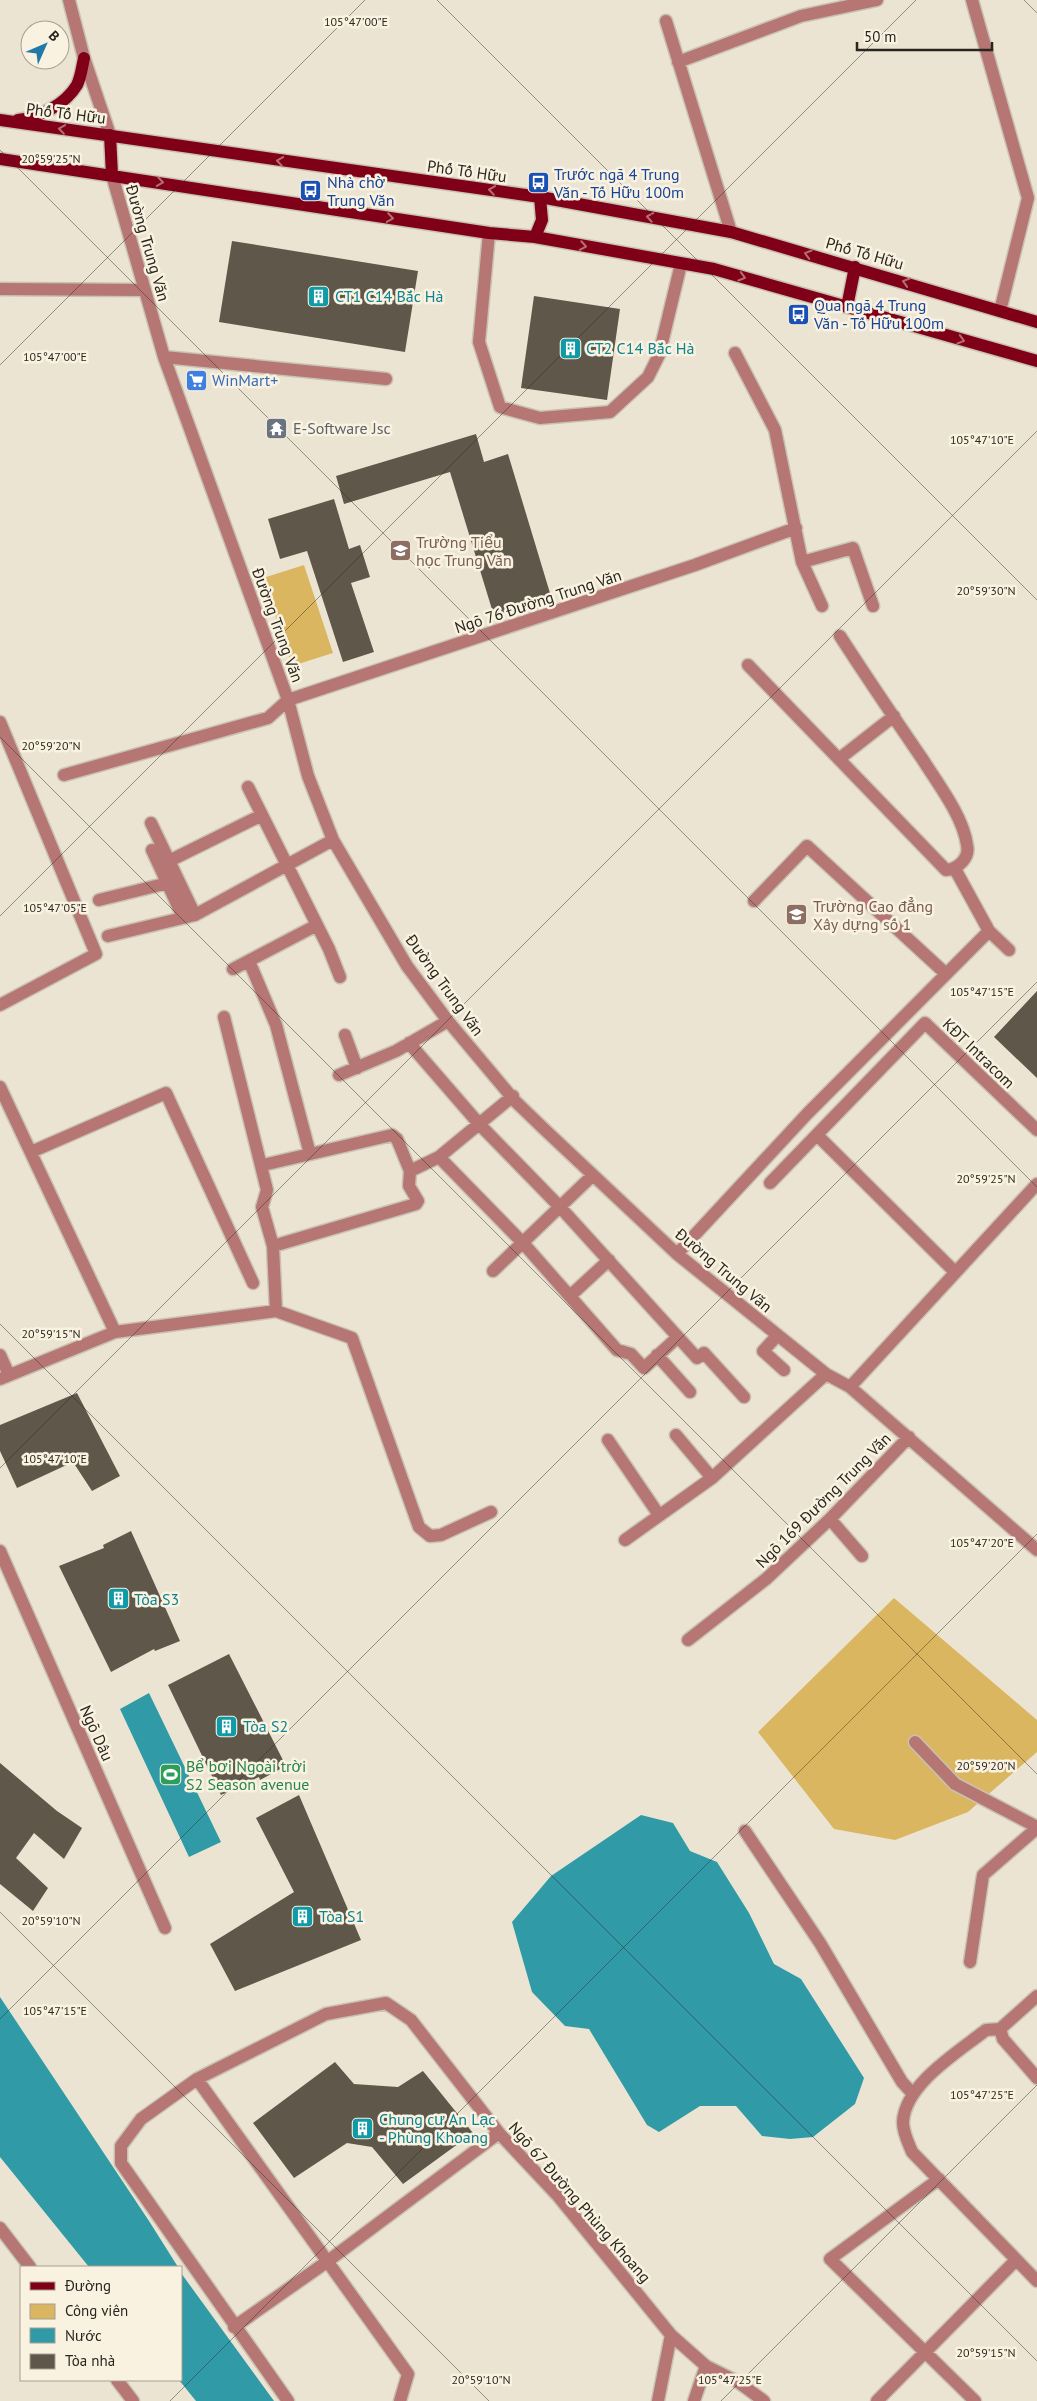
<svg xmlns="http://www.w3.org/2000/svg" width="1037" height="2401" font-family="'PT Sans',sans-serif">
<rect width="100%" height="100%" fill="#ece4d3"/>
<path fill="#dbb661" d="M 304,565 L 333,653 L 292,666 L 263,578 Z
M 894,1598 L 1037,1720 L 1037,1752 L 968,1812 L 895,1840 L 834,1829 L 758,1732 Z"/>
<path fill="#309ba7" d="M 149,1693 L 221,1842 L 189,1857 L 120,1709 Z
M 641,1815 L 673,1823 L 690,1851 L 717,1862 L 749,1913 L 774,1964 L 801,1979 L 864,2078 L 855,2104 L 813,2137 L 790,2139 L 762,2136 L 736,2106 L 700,2106 L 659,2132 L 647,2125 L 589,2029 L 565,2026 L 532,1992 L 512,1922 L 551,1876 Z
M 0,1997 L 149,2221 L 178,2267 L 89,2267 L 0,2157 Z
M 181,2273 L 274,2401 L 196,2401 L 179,2380 L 181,2380 Z"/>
<path fill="#5f584a" d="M 232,241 L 418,271 L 405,352 L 219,322 Z
M 534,296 L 620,309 L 607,400 L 521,388 Z
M 476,434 L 484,462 L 508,454 L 553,603 L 530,611 L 528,606 L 494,616 L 450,472 L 344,504 L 336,476 Z
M 334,499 L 349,549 L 360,545 L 370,577 L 351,583 L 374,652 L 343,662 L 307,551 L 280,559 L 268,519 Z
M 1037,991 L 1037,1078 L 994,1037 Z
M 77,1393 L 120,1476 L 92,1491 L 73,1462 L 17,1488 L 0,1451 L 0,1425 Z
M 131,1531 L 180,1641 L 155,1651 L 154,1649 L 111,1672 L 59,1566 L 104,1548 L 103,1545 Z
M 229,1654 L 286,1766 L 260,1780 L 259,1777 L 221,1795 L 168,1685 Z
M 0,1763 L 57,1811 L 82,1828 L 64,1859 L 34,1833 L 16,1858 L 48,1888 L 33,1911 L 0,1884 Z
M 299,1795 L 361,1940 L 235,1991 L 210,1944 L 294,1892 L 256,1818 Z
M 335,2062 L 354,2084 L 398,2087 L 423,2071 L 473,2133 L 403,2184 L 372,2147 L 347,2143 L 294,2178 L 253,2123 Z"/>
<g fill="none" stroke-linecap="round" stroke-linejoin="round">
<defs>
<path id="minor" d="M 69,0 L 84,58 L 110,135
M 972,0 L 1028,198 L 1000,311
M 666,21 L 731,232
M 678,62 L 801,16 L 877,0
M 112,175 L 164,357 L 288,700 L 308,776 L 333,840 L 407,966 L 448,1021 L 515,1101 L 543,1128 L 677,1254 L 826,1374 L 850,1387 L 1037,1550
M 489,233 L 479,342 L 500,407 L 540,418 L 610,412 L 648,377 L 659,355 L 681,264
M 0,289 L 144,290
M 735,353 L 775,430 L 802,562 L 822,606
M 164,357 L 386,379
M 802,562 L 853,548 L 873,606
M 748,665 L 946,870 C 958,869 970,858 967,845 C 963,816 938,784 923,760 C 895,719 867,678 840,636
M 0,722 L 96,954 L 0,1005
M 839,759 L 894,716
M 64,775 L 268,718 L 288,700 L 695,565 L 796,528
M 248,787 L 329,949 L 340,977
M 151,823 L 195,915 L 333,840
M 152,850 L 183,917
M 169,861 L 262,815
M 99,900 L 168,883
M 754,901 L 807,846 L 945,973
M 989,931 L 1009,950
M 108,936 L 195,915
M 249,961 L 276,1025 L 310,1154
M 233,969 L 317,925
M 224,1017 L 267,1190 L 262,1207 L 273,1246 L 276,1311
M 345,1035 L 357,1068
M 409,1043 L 480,1125 L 560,1207 L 697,1358 L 704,1353 L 744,1397
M 339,1075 L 396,1051 L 448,1021
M 0,1087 L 115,1332
M 817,1135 L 955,1272
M 31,1152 L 166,1093 L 253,1283
M 439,1157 L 523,1243 L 617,1350 L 631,1354 L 644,1368 L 678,1337
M 263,1165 L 392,1135 L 397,1139 L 410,1171
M 770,1183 L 925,1023 L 1037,1130
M 273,1246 L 416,1204 L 418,1201 L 409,1186 L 410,1171 L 439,1157 L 513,1096
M 677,1254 L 807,1114 L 989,931 L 955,869
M 493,1271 L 593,1175
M 570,1296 L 609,1260
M 777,1336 L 763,1351 L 784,1370
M 0,1355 L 9,1375
M 657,1355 L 690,1392
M 0,1379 L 115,1332 L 276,1311 L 352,1338 L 419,1527 L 430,1536 L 441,1535 L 491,1512
M 850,1387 L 1037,1184
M 676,1435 L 712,1478
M 608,1440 L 659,1515
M 830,1519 L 862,1556
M 625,1540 L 712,1478 L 826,1374
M 0,1551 L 165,1928
M 688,1640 L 766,1579 L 830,1519 L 909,1437
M 915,1742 L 955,1784 L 1037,1827
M 745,1831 L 820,1943 L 902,2082 L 913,2094
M 970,1962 L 983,1875 L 1037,1828
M 1037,1996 L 1000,2029 L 986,2030 C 958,2052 905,2084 903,2122 C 903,2133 908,2142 912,2152 L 1037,2281
M 1000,2029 L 1003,2039 L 1037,2078
M 197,2079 L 408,2374 L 400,2401
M 939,2179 L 830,2259 L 975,2401
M 0,2228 L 30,2267
M 234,2327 L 328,2261 L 499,2133
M 117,2380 L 133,2401
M 288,2401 L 121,2163 L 121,2146 L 141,2119 L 197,2079 L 326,2014 L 386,2003 L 411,2020 L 499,2133 L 558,2196 L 671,2335 L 706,2366 L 738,2382 L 764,2401
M 658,2401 L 671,2335
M 694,2401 L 706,2366
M 877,2401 L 1016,2260"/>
<path id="major" d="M 0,120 L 540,197 L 731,232 L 1037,322
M 18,120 C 40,117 65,105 77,85 C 81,77 82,67 84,58
M 110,135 L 112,175
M 0,159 L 489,233 L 535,237 L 714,269 L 1037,361
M 535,237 L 542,220 L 540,197
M 847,307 L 855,267"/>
</defs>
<use href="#minor" stroke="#c9c2b3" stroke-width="15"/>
<use href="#major" stroke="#c9c2b3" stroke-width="15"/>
<use href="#minor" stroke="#b67674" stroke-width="12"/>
<use href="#major" stroke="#7f0018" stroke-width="12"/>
</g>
<defs><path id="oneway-chevron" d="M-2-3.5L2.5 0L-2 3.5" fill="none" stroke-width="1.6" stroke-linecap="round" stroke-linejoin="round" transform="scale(1.25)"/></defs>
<g stroke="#b66d72">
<use href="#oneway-chevron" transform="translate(62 129) rotate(-172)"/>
<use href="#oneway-chevron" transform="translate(280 161) rotate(-171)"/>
<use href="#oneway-chevron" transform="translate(160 182) rotate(9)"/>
<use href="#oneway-chevron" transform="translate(492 190) rotate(-172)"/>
<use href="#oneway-chevron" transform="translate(650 217) rotate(-170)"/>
<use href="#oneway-chevron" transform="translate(390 218) rotate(9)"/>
<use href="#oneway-chevron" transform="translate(583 246) rotate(10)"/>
<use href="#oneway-chevron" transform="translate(808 254) rotate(-164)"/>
<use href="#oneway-chevron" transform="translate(742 277) rotate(16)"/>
<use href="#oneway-chevron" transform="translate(906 282) rotate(-163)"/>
<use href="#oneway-chevron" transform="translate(961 340) rotate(16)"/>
</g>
<path fill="none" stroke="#292620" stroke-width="1" stroke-opacity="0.45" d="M 437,0 L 1037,600M 1024,0 L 1037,13M 0,150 L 1037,1187M 0,365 L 365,0M 0,737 L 1037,1774M 0,916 L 916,0M 0,1324 L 1037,2361M 0,1468 L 1037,431M 0,1912 L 489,2401M 0,2019 L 1037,982M 170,2401 L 1037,1534M 721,2401 L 1037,2085"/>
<defs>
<symbol id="bus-square" viewBox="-11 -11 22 22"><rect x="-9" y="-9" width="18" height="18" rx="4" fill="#1a4fb4" stroke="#faf2e0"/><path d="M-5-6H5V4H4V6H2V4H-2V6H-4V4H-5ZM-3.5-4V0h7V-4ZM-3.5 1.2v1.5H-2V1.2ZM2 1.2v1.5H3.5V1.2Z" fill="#fff"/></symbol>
<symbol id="building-square" viewBox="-11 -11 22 22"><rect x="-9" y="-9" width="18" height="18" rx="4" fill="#0f9aa8" stroke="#faf2e0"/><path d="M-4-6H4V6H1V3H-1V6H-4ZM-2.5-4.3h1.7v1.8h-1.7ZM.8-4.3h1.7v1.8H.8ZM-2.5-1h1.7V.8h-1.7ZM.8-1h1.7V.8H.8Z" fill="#fff"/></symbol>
<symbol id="supermarket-square" viewBox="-11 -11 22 22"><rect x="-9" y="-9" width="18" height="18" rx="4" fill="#3f7fe0" stroke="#faf2e0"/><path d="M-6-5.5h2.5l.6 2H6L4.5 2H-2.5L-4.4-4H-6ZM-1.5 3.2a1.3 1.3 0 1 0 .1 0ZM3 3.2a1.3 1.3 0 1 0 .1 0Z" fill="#fff"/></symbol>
<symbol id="temple-square" viewBox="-11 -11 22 22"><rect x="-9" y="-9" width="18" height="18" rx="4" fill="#6b7280" stroke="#faf2e0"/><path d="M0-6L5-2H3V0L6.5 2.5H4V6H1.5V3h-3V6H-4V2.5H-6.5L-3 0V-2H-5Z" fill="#fff"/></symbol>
<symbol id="school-square" viewBox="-11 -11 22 22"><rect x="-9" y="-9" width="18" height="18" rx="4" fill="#8d6e63" stroke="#faf2e0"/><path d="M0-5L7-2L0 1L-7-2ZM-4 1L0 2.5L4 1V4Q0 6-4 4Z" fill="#fff"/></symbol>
<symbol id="university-square" viewBox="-11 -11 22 22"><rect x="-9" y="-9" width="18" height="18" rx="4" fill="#8d6e63" stroke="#faf2e0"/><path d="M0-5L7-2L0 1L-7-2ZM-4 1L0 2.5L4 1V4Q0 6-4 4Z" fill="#fff"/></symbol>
<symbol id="stadium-square" viewBox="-11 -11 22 22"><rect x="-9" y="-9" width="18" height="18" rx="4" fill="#2e9e5b" stroke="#faf2e0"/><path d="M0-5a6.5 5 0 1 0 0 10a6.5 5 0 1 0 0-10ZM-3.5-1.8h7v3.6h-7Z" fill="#fff"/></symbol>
</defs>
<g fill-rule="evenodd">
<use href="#bus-square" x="526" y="170" width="25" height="25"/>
<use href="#bus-square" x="298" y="178" width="25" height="25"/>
<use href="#building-square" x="306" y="284" width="25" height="25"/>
<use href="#bus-square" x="786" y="302" width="25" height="25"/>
<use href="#building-square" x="558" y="336" width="25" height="25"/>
<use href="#supermarket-square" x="184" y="368" width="25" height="25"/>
<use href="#temple-square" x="264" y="416" width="25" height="25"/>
<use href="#school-square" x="388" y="538" width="25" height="25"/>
<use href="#university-square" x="784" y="902" width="25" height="25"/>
<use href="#building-square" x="106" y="1586" width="25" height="25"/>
<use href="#building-square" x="214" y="1714" width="25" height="25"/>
<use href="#stadium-square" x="158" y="1762" width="25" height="25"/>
<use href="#building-square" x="290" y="1904" width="25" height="25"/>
<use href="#building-square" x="350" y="2116" width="25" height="25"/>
</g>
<g text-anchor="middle" stroke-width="5" stroke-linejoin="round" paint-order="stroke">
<g font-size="16" fill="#292620" stroke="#faf2e0">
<text transform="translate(66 113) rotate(7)" y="6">Phố Tố Hữu</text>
<text transform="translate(467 171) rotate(8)" y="6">Phố Tố Hữu</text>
<text transform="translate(148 243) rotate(74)" y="6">Đường Trung Văn</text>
<text transform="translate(865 253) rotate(16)" y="6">Phố Tố Hữu</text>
<text transform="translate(538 601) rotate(-18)" y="6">Ngõ 76 Đường Trung Văn</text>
<text transform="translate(278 625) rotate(70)" y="6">Đường Trung Văn</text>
<text transform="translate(445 985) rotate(54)" y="6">Đường Trung Văn</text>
<text transform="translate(979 1053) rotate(44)" y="6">KĐT Intracom</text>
<text transform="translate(724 1270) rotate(40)" y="6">Đường Trung Văn</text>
<text transform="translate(823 1500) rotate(-45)" y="6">Ngõ 169 Đường Trung Văn</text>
<text transform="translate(97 1733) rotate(66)" y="6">Ngõ Dâu</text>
<text transform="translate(580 2202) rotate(49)" y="6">Ngõ 67 Đường Phùng Khoang</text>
</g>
<g font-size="16" fill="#164399" stroke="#faf2e0" text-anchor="start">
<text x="554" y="180">Trước ngã 4 Trung<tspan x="554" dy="18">Văn - Tố Hữu 100m</tspan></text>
<text x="327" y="188">Nhà chờ<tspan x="327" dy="18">Trung Văn</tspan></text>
<text x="814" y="311">Qua ngã 4 Trung<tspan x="814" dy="18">Văn - Tố Hữu 100m</tspan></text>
</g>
<g font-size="16" fill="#0d838f" stroke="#faf2e0" text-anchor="start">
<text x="335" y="302">CT1 C14 Bắc Hà</text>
<text x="586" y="354">CT2 C14 Bắc Hà</text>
<text x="134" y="1605">Tòa S3</text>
<text x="243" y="1732">Tòa S2</text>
<text x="319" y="1922">Tòa S1</text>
<text x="379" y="2125">Chung cư An Lạc<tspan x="379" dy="18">- Phùng Khoang</tspan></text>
</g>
<g font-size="16" fill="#366cbe" stroke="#faf2e0" text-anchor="start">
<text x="212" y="386">WinMart+</text>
</g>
<g font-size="16" fill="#5b616d" stroke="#faf2e0" text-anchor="start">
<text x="293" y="434">E-Software Jsc</text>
</g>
<g font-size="16" fill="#785e54" stroke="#faf2e0" text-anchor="start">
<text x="416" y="548">Trường Tiểu<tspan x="416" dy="18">học Trung Văn</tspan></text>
<text x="813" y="912">Trường Cao đẳng<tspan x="813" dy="18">Xây dựng số 1</tspan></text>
</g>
<g font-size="16" fill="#27864d" stroke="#faf2e0" text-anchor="start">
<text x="186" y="1772">Bể bơi Ngoài trời<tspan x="186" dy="18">S2 Season avenue</tspan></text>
</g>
</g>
<g font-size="12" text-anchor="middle" fill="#292620" stroke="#faf2e0" stroke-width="5" stroke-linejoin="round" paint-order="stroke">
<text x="356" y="26">105°47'00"E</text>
<text x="51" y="163">20°59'25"N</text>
<text x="55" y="361">105°47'00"E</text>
<text x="982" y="444">105°47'10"E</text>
<text x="986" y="595">20°59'30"N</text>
<text x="51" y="750">20°59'20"N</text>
<text x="55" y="912">105°47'05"E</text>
<text x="982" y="996">105°47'15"E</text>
<text x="986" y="1183">20°59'25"N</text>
<text x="51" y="1338">20°59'15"N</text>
<text x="55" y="1463">105°47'10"E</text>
<text x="982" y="1547">105°47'20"E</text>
<text x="986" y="1770">20°59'20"N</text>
<text x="51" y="1925">20°59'10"N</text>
<text x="55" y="2015">105°47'15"E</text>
<text x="982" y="2099">105°47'25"E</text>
<text x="986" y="2357">20°59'15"N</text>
<text x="481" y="2384">20°59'10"N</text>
<text x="730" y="2384">105°47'25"E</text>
</g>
<rect x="20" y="2266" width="162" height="115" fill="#faf2e0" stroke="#a6a093"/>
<rect x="30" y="2282" width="25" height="8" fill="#7f0018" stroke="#a6a093"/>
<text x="65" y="2291" font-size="15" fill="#292620">Đường</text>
<rect x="30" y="2304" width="25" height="15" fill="#dbb661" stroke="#a6a093"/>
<text x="65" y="2316" font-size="15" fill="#292620">Công viên</text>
<rect x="30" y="2328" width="25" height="15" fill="#309ba7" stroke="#a6a093"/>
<text x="65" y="2341" font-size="15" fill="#292620">Nước</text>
<rect x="30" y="2354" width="25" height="15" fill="#5f584a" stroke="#a6a093"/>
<text x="65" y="2366" font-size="15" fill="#292620">Tòa nhà</text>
<g transform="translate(45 45) rotate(45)"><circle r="24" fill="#faf2e0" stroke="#a6a093"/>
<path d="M0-4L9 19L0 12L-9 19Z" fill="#2079a8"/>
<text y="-8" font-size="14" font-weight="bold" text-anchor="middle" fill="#292620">B</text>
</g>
<path d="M857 42v8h135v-8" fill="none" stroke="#292620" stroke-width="2.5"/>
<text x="864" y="42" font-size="15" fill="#292620" stroke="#faf2e0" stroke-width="4" paint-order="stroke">50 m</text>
</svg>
